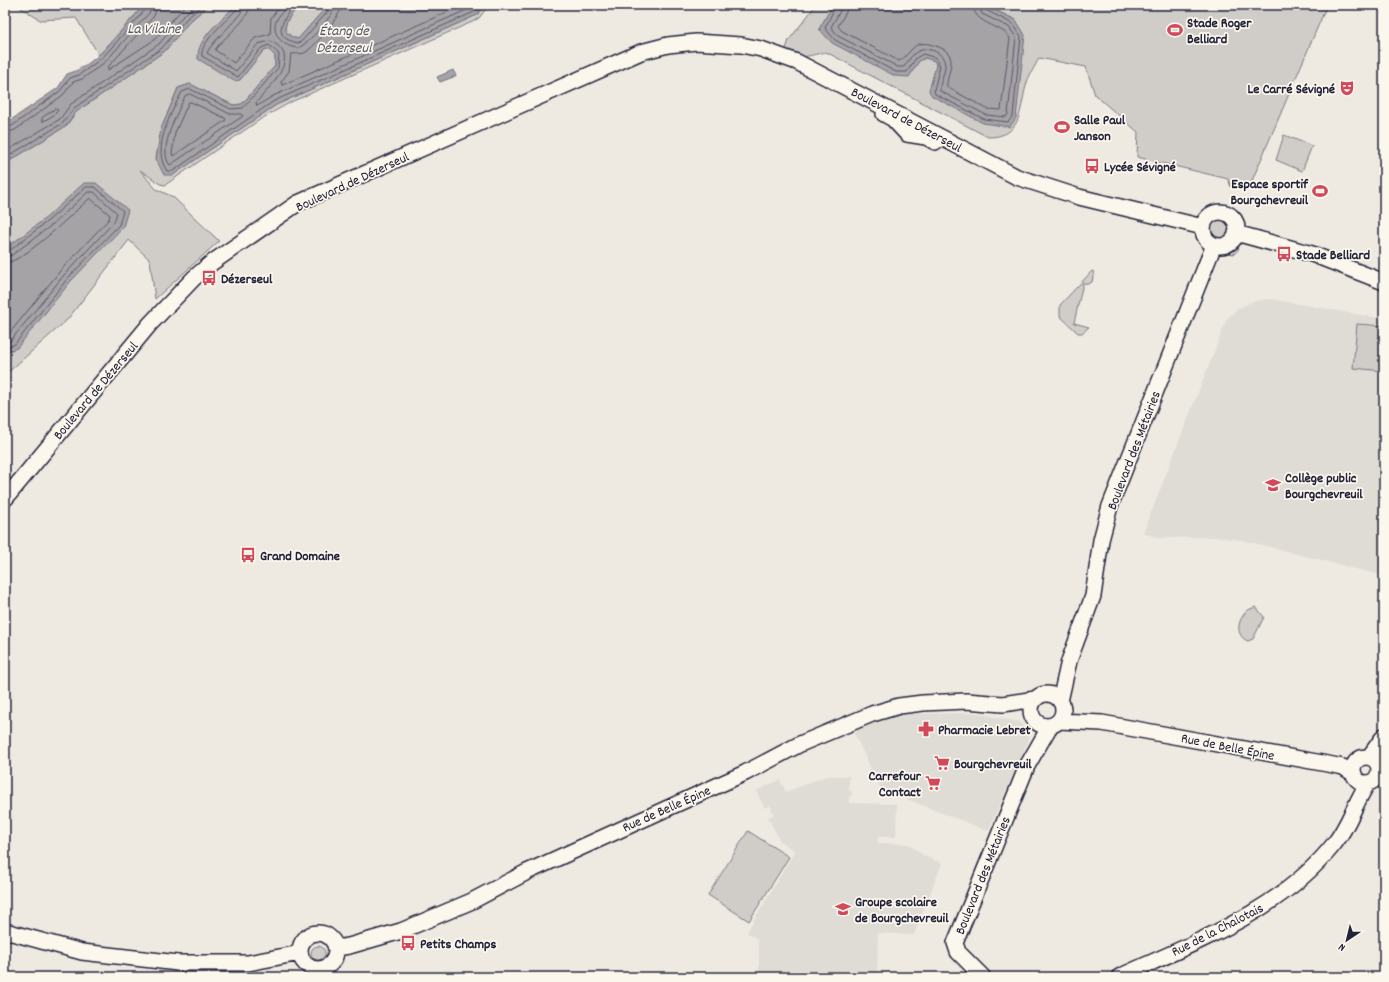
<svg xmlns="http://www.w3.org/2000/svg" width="1389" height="982" font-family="Dekko,sans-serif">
<rect width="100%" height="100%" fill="#eeeae2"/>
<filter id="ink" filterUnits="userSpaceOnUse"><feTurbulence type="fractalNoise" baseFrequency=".025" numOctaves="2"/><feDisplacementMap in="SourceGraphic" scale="8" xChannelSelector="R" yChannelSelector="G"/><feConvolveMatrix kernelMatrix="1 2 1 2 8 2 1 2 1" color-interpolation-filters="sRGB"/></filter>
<g filter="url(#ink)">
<path fill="#dfdbd5" d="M 1270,299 L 1384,319 L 1384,576 L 1242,540 L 1213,537 L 1160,538 L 1143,533 L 1227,319 L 1237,309 L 1254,301 Z
M 976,713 L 1020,722 L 1030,737 L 988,831 L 881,789 L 852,729 L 902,714 Z
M 826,776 L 849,776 L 849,790 L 852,791 L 852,796 L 849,796 L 849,803 L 897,804 L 896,837 L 878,837 L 878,843 L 909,844 L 924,856 L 942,863 L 914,935 L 878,933 L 877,974 L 879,977 L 759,977 L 759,949 L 757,939 L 747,932 L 795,851 L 780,841 L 768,817 L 774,815 L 770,805 L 765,808 L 756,791 L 780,780 L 786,792 Z"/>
<path fill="#d0cdc9" stroke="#797882" d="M 16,5 L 144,5 L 99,55 L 76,18 L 40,20 Z
M 209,5 L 236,5 L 208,33 L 240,80 L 264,50 L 268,49 L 275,56 L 275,66 L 242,104 L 233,105 L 190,84 L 178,88 L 161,129 L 156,159 L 173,175 L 276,105 L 477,15 L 484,5 L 489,5 L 479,18 L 472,22 L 291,102 L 261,119 L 165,185 L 160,184 L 140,170 L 156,189 L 173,197 L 219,241 L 155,299 L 150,260 L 129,240 L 67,320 L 5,375 L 5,164 L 66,126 L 76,112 L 165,51 L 189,22 Z
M 299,5 L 328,5 L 298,39 C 274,32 290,17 299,5 Z
M 816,5 L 833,5 L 819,29 L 909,76 L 919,61 L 925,58 L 935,61 L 936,66 L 929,91 L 1016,20 L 984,5 L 1327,5 L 1248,190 L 1231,187 L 1228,179 L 1137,157 L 1138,132 L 1095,95 L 1086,67 L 1039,58 C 1035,67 1028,76 1026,86 C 1019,111 1022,137 988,137 L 826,52 C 813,54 794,63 786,49 L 789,40 Z
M 1284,135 L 1312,146 L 1302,171 L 1276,160 Z
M1209 228a10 10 0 1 1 20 0a10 10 0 1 1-20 0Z
M 1240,243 L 1238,250 L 1234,254 L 1221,252 Z
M 1092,271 L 1094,272 L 1092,282 L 1088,284 L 1083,283 L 1074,323 L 1089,327 L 1082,333 L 1078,333 L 1060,316 L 1060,305 Z
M 1357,324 L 1384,326 L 1384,371 L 1353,368 Z
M 1256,607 L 1264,617 L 1253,639 L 1248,641 C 1235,636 1237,620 1247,611 C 1249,609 1253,608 1256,607 Z
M 748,831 L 789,857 L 749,921 L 708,895 Z
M311 953a7 7 0 1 1 14 0a7 7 0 1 1-14 0Z"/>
<path fill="#a6a3a7" stroke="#716f7c" d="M 144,5 L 209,5 L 189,22 L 165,51 L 76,112 L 66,126 L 5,164 L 5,124 L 58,88 L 67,74 C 97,66 124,27 144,5 Z
M 236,5 L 299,5 C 290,17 274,32 298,39 L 328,5 L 484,5 L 477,15 L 276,105 L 173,175 L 164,175 L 156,159 L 161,129 L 178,88 L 190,84 L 233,105 L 242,104 L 275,66 L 275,56 L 268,49 L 264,50 L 240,80 L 234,81 L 198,59 C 196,38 223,19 236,5 Z
M 833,5 L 984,5 L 1016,20 L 1025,35 L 1016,118 L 1010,127 L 983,123 L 932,96 L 929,91 L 936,66 L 935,61 L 925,58 L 919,61 L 909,77 L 895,76 L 832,43 L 819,29 Z
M 453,70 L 456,76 L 440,82 L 437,77 Z
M 84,183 L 96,183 L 128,210 L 123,227 L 71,281 L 17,348 L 6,352 L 5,249 L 47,217 Z"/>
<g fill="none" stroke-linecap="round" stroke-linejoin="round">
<path stroke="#575666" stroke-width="1" d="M 158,5 L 154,16 L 108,67 L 108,70 L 154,40 L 186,5
M 239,5 L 237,9 C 228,19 199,43 202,56 L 238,77 L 261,48 L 269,45 L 279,54 L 278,68 L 243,108 L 231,109 L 190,89 L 182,92 C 171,113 151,149 167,171 L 173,171 L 274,101 L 474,12 L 479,5
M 244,5 C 243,17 214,38 207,53 L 236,71 L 258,44 L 270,41 C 304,56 269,87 256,103 L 257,106 L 273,96 L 471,8 L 473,5
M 250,5 C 249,21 224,36 215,50 L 234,63 L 255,38 L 270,34 L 271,18 L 281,5
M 288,5 C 284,10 279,15 276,21 C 271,36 285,47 298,48 C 306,46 335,14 336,5
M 294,5 C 284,19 269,37 298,43 L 301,42 L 330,9 L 331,5
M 342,5 C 341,16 315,46 306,52 C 301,55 296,53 291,54 L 289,71 L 281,82 L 282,85 L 463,5
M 836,5 L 825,28 L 835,40 L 896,72 L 907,72 L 916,58 L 923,54 L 936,58 L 940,66 L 934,90 L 935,94 L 984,119 L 1008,122 L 1013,116 L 1021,36 L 1013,24 L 986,10 L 984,5
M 841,5 L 840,11 L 831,27 L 838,36 L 898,67 L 904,67 C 907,63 910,57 914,54 C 924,45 945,50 945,66 C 945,74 939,82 940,91 L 986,115 L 1006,117 L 1008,114 L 1016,37 L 1009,27 L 982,14 L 979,5
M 847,5 L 846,12 L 838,26 L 842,31 L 899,61 C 906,58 910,49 917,45 C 924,42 929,44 936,46 C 962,54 946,72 947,87 L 987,109 L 1001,110 L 1010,38 C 1001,24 974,25 973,5
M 190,94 L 230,114 L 241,114 L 243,116 L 170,165 C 157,150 178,112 185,96 Z
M 189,102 L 191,102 L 225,118 L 226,120 L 173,156 L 172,154 L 175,133 Z
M 55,109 L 58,110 L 55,114 L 44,121 L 42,121 L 42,118 Z
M 5,128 L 12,126 L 60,91 L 70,78 L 79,75 L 102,58 L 146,9 L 147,5
M 5,133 L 15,130 L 63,95 L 73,82 L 82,79 L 105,62 L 150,12 L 152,5
M 5,152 L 60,119 L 71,104 L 159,44 L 183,16 L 195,5
M 5,158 L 63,123 L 74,108 L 162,48 L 186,19 L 203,5
M 5,252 L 9,251 L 49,220 L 86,187 L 95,187 L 123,211 L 119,225 L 68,278 L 15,344 L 5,348
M 5,257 L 12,255 L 53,224 L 88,192 L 94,192 L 117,213 L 114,222 L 64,275 L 11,340 L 5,343
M 5,263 C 23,263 74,212 90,198 L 110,215 L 109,219 L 60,271 L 8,335 L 5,336"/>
<defs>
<path id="secondary" d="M 884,114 L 893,119 L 907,134 L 926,137 L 935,142
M1203 229a17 17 0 1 1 34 0a17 17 0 1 1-34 0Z
M 1236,233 L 1312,254 L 1384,282
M 5,499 L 150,324 L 194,278 L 210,264 L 298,203 L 641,52 L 668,45 L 696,42 L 741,45 L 761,49 L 797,62 L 1017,177 L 1079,197 L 1203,227
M1031 710a16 16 0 1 1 32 0a16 16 0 1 1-32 0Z
M 1060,701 L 1069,661 L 1093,596 L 1101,540 L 1110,506 L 1214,245
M 1059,721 L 1102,723 L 1333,765 L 1343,767 L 1354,774
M1353 770a13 13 0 1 1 26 0a13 13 0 1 1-26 0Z
M 1369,757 L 1384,736
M 5,931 L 82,952 L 178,963 L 248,963 L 300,953
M300 951a18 18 0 1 1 36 0a18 18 0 1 1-36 0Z
M 336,948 L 349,946 L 401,931 L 472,901 L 527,872 L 745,773 L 800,744 L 872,714 L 899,706 L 923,703 L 966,701 L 1003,704 L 1035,699
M 983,977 L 958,952 L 955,943 L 1027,766 L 1050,726
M 1119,977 C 1195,942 1280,912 1334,844 C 1349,826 1355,802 1368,783"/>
</defs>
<use href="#secondary" stroke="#22223b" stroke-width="18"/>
<use href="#secondary" stroke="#fbf7ec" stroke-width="15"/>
</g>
</g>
<defs>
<symbol id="stadium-bare" viewBox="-9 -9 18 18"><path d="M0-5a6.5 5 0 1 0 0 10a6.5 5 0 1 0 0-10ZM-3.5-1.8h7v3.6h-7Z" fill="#d1495b" stroke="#fbf7ec" stroke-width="2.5" paint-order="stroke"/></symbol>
<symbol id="theatre-bare" viewBox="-9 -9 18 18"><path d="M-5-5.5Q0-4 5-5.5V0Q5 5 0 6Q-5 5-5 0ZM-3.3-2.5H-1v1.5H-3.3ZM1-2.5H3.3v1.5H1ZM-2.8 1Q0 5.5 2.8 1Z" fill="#d1495b" stroke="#fbf7ec" stroke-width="2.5" paint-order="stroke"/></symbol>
<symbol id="bus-bare" viewBox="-9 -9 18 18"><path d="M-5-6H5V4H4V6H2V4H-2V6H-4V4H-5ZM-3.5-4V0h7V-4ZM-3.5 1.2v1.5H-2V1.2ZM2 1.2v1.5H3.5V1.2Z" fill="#d1495b" stroke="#fbf7ec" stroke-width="2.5" paint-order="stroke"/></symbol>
<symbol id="school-bare" viewBox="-9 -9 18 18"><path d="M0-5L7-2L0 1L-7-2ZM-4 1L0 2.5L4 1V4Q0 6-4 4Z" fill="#d1495b" stroke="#fbf7ec" stroke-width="2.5" paint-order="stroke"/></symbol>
<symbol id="pharmacy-bare" viewBox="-9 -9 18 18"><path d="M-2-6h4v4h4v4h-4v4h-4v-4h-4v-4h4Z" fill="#d1495b" stroke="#fbf7ec" stroke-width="2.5" paint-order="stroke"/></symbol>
<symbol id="supermarket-bare" viewBox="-9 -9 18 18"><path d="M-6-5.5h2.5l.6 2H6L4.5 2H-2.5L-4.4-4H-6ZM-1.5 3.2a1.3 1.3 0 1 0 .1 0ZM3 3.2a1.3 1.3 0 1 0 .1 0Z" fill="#d1495b" stroke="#fbf7ec" stroke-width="2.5" paint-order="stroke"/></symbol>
</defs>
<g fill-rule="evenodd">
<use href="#stadium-bare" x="1164" y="19" width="22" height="22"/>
<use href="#theatre-bare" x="1336" y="77" width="22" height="22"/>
<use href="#stadium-bare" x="1051" y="116" width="22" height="22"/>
<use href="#bus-bare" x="1081" y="155" width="22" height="22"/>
<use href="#stadium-bare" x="1309" y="180" width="22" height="22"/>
<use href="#bus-bare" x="1273" y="243" width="22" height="22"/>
<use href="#bus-bare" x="198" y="267" width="22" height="22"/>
<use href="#school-bare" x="1262" y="474" width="22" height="22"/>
<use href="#bus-bare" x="237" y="544" width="22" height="22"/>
<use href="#pharmacy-bare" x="915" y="718" width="22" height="22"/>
<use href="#supermarket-bare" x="931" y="752" width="22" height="22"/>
<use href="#supermarket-bare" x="922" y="772" width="22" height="22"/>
<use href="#school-bare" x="832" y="898" width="22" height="22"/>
<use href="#bus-bare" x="397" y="932" width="22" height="22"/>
</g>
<g text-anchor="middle" stroke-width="3.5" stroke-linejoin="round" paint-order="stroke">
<g font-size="14" font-weight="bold" fill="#22223b" stroke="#fbf7ec" text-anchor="start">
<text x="1187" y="27">Stade Roger<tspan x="1187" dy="16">Belliard</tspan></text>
<text x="1335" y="93" text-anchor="end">Le Carré Sévigné</text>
<text x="1074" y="124">Salle Paul<tspan x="1074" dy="16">Janson</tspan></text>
<text x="1104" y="171">Lycée Sévigné</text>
<text x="1308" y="188" text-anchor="end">Espace sportif<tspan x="1308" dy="16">Bourgchevreuil</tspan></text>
<text x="1296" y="259">Stade Belliard</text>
<text x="221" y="283">Dézerseul</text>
<text x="1285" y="482">Collège public<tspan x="1285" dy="16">Bourgchevreuil</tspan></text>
<text x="260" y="560">Grand Domaine</text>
<text x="938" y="734">Pharmacie Lebret</text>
<text x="954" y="768">Bourgchevreuil</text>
<text x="921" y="780" text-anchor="end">Carrefour<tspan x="921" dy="16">Contact</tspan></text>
<text x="855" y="906">Groupe scolaire<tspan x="855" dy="16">de Bourgchevreuil</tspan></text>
<text x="420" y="948">Petits Champs</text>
</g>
<g font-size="14" fill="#22223b" stroke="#fbf7ec">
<text transform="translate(907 119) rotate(28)" y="5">Boulevard de Dézerseul</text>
<text transform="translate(352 181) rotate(-25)" y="5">Boulevard de Dézerseul</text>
<text transform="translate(95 390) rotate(-50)" y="5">Boulevard de Dézerseul</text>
<text transform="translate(1133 450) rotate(-69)" y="5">Boulevard des Métairies</text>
<text transform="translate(1228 746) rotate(11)" y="5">Rue de Belle Épine</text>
<text transform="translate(666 808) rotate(-24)" y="5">Rue de Belle Épine</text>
<text transform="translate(982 875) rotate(-68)" y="5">Boulevard des Métairies</text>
<text transform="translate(1217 929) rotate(-27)" y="5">Rue de la Chalotais</text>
</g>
<g font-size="15" font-style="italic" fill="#575666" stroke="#fbf7ec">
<text x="154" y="33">La Vilaine</text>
<text x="344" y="35">Étang de<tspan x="344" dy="17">Dézerseul</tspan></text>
</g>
</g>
<rect width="1389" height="982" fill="none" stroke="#fbf7ec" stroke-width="20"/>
<rect x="10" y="10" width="1369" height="962" fill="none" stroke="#22223b" stroke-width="1.5" filter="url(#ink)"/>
<g transform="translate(1347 940) rotate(215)" stroke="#fbf7ec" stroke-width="3" paint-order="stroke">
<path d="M0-3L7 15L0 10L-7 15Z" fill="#22223b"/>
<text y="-6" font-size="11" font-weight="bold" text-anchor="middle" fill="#22223b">N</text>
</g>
</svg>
